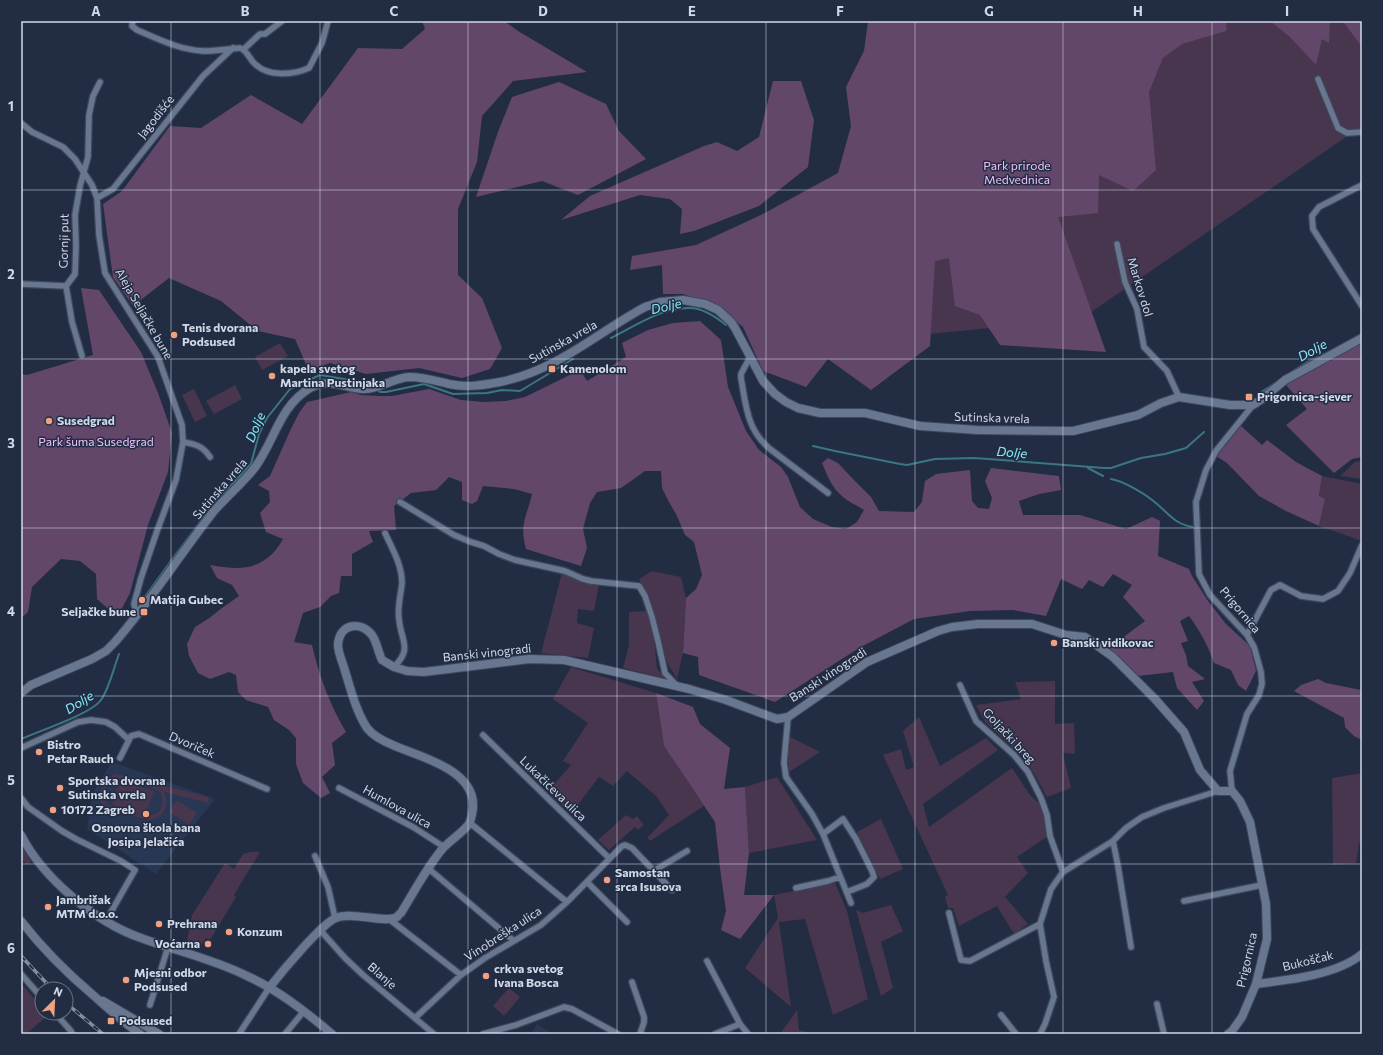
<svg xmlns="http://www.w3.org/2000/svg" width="1383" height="1055" font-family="Commissioner,sans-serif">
<rect width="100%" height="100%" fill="#222d44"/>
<path fill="#283753" d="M 112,762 L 215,799 L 156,874 L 87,829 L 92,796 L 97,785 Z
M 537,1024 L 553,1034 L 531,1034 Z"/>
<path fill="#48354e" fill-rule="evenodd" d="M 910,21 L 1362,21 L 1362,126 L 1081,319 L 889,338 Z
M 280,343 L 288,356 L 262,370 L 255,357 Z
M 235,385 L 242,399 L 214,414 L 206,401 Z
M 194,389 L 207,416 L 195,422 L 182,395 Z
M 1362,461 L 1362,479 L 1340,476 L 1355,462 Z
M 1322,476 L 1362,484 L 1362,541 L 1319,526 L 1325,499 L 1319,497 Z
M 652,571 L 681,577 L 686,598 L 683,653 L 677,679 L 667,662 L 651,601 L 639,579 Z
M 562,573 L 584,582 L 599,584 L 594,611 L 578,609 L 577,623 L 594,628 L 588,658 L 541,653 Z
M 648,611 L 654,637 L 657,669 L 667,679 L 623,668 L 629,645 L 629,612 Z
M 571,667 L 656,693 L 664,746 L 704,806 L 650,841 L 647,838 L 669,815 L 657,797 L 627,771 L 613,786 L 599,777 L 571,814 L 548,791 L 571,765 L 563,761 L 588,723 L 553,699 Z
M 1055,681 L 1055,724 L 1074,723 L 1075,754 L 1063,753 L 1071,788 L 1047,797 L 1027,761 L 985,722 L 976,705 L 1021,699 L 1015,682 Z
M 919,717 L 940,766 L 986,738 L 998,750 L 923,804 L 929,827 L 1012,768 L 1030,795 L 1041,805 L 1048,836 L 1017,857 L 1028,873 L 1005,897 L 1028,924 L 1014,934 L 997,906 L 959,926 L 953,908 L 948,908 L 945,897 L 948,895 L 883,755 L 901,749 L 906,770 L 914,767 L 903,731 Z
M 790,737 L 820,752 L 789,772 L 788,760 Z
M 1362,773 L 1362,842 L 1359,843 L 1356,863 L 1333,865 L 1332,778 Z
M 115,774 L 121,775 L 209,797 L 208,803 L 164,792 C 169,801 166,816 154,819 C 147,821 139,817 132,816 C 124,814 115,812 108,809 C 91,799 103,781 115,774 ZM 117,779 L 155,789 L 160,792 C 166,804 161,817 146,815 L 154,791 L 119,781 L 112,805 L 139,813 L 108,805 C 102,795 104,782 117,779 Z
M 777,777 L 817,840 L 749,853 L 745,787 Z
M 177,800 L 197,813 L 189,825 L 169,812 Z
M 626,815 L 633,819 L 637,816 L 644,825 L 638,830 L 635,827 L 609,850 L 598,840 Z
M 881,819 L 903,869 L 880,879 L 857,832 Z
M 21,846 L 31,859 L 30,863 L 27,864 L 21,860 Z
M 251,852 L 260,852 L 234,895 L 236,897 L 210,940 L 206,938 L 203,944 L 196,941 L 195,944 L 187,940 L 192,915 L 225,863 L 234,869 L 243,854 Z
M 835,883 L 847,911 L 868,999 L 833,1015 L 805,919 L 779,922 L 791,1007 L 745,968 L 778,918 L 774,895 Z
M 891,905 L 903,931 L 881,942 L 893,988 L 881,996 L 856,910 L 863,913 Z
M 21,983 L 42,1008 L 42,1013 L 46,1013 L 48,1015 L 26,1034 L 21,1034 Z
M 509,988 L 520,997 L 504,1016 L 493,1006 Z
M 797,1010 L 799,1030 L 814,1034 L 780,1034 Z"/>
<path fill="#63476a" d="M 422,21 L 504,21 L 518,31 L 587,72 L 513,81 L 482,116 L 477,162 L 458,209 L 458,275 L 482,298 L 502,348 L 490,369 L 462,378 L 419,368 L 366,374 L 330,363 L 309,371 L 295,339 L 258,331 L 221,301 L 169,278 L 133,306 L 113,277 L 103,204 L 122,191 L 170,126 L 201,128 L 251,95 L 302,124 L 358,48 L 402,49 L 425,29 Z
M 868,21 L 1227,21 L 1226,31 L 1182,44 L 1163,58 L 1149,92 L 1156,170 L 1133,191 L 1099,175 L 1098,213 L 1058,217 L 1106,352 L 1000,345 L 980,315 L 955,306 L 949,258 L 935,261 L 930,346 L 871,390 L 828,359 L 806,387 L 763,371 L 743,327 L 718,307 L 683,294 L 663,294 L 662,265 L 630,270 L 632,256 L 696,245 L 761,215 L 838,173 L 851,126 L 846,87 L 864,51 Z
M 1270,21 L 1330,21 L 1329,43 L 1322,39 L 1316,65 L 1290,37 Z
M 1340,21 L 1362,21 L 1362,47 L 1345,24 Z
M 773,81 L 801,81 L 814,120 L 808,167 L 759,206 L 694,231 L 680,234 L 682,209 L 670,199 L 640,195 L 561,220 L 590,196 L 704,146 L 717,142 L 737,151 L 759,137 Z
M 559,82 L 606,104 L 619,131 L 646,159 L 578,195 L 542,181 L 476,197 L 498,132 L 512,97 Z
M 81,288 L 99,290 L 141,352 L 158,393 L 172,433 L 168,472 L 148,525 L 130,593 L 119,614 L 113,613 L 97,599 L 96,574 L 80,561 L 61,559 L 32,587 L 28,612 L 21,618 L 21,374 L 27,375 L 93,355 Z
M 700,321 L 721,340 L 728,387 L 746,431 L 759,450 L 781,467 L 788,477 L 800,507 L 813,519 L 832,527 L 846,529 L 857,522 L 864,510 C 857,505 848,502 842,496 C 832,488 827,475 822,463 L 828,458 L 838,463 L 852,478 L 871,497 L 879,511 L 914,512 L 922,502 L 925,481 L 936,474 L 970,470 L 972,501 L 978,508 L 989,509 L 992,498 L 985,481 L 991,468 L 1059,476 L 1061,490 L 1039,494 L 1019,501 L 1023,515 L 1080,515 L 1126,529 L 1152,517 L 1160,521 L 1158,556 L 1189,569 L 1192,576 L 1208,601 L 1226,624 L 1250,646 L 1256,671 L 1246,691 L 1238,685 L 1231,670 L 1214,663 C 1208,645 1200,631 1189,616 L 1180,621 L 1188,641 L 1181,643 L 1186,655 L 1188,666 L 1205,679 L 1192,682 L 1204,701 L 1197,710 L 1177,688 L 1173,672 L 1138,676 L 1109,648 L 1145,621 L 1123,597 L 1132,585 L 1113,574 L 1103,587 L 1089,580 L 1082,589 L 1061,579 L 1046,616 L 1013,610 L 970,611 L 914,619 L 859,648 L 775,702 L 699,675 L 698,657 L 683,653 L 686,598 L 696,589 L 702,575 L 694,542 L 685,535 L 677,516 L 669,502 L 662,488 L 661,471 L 645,471 L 621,488 L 597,492 L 590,503 L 583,529 L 587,548 L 581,566 L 526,549 C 519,523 527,517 532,494 L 514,489 L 483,486 L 477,501 L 472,504 L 462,500 L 462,482 L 449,477 L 436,490 L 411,493 L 394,506 L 396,530 L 369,531 L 373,542 L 352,554 L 352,576 L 341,576 L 339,593 L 331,596 L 320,607 L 303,613 L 294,642 L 312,645 C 319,676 330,705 346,732 L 332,743 L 335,765 L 322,777 L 330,793 L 321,798 L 303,783 L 296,764 L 296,738 L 289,730 L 274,720 L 268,707 L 246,700 L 238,692 L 236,675 L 229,672 L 210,679 L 198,673 L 189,656 L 187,644 L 195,627 L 208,619 L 222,608 L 239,596 L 232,585 L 217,578 L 210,565 C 233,569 253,572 272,554 C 276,550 280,544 283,539 L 266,532 L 260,513 L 270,502 L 269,491 L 258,485 L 270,476 L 290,431 L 299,413 L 307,402 L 351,392 L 361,395 L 379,396 L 392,396 L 429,389 L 461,400 L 483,402 L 506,401 L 525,397 L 580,370 L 587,381 L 626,357 L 622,343 L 648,330 L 673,323 Z
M 1362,341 L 1362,457 L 1352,459 L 1334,473 L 1286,425 L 1307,409 L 1286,385 L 1291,381 Z
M 1240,425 L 1262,445 L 1267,440 L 1296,462 L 1322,476 L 1319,496 L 1325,499 L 1319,526 L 1286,511 L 1259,496 L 1227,463 L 1216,456 Z
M 1318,679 L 1326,683 L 1361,690 L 1362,740 L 1354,736 L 1345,727 L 1344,718 L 1294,691 L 1301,685 Z
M 656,693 L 693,707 L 700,724 L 730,748 L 724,789 L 745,787 L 749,853 L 744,895 L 774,895 L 740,939 L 721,930 L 726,911 L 720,868 L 715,822 L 664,746 Z"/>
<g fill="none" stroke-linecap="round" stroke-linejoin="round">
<path stroke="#3a7881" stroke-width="2" d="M 611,338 C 635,326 662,307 690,308 C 703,308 716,317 726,325
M 1293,371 L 1306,363 L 1324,354
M 377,389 L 380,392 L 386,392 L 424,384 L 453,394 L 487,393 L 502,390 L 520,391 L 573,359
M 1260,393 L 1277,382
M 813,446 L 835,451 L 900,464 L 907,465 L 935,459 L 975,458 L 1104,468 L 1111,468 L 1141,458 L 1165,454 L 1186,448 L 1204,432
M 1088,468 L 1103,476
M 1111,479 C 1124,481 1147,495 1157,504 C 1170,515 1176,525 1194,527
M 144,598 L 173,558 L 213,505 L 251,464 L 259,434 L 267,418 L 290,389 L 320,375 L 362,382 L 371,386
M 21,739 C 39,731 91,714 101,700 C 109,689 114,667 119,654"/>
<defs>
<path id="street" d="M 133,21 L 132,26 L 137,30 C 158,39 180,50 203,51 C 215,51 228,49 240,48 C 248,51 249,59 255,64 C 268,77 293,75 309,68 L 322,43 L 328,21
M 244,49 L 260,34 L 265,34 L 282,21
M 1318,79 L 1338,128 L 1347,133 L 1362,132
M 21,123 L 32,132 L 63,147 L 75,159 L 92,185 L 97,198 L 99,235 L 105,273 L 158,357 L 182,425 L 183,442 L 176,480 L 157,531 L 141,578 L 134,604 L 137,615
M 1362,185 L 1319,207 L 1312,216 L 1313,229 L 1362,306
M 97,198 L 113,189 L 203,76 L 233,48
M 1117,244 L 1125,282 L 1137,309 L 1144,347 L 1167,371 L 1179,397
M 21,284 L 66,286
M 82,356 L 72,322 L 66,286 L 75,274 L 76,246 L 75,215 L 80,186 L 88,157 L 89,115 L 93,96 L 100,82
M 750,357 L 741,374 L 741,378 C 746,406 747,430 770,449 L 828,493
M 183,442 C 195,444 203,446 210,457
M 400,502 L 454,535 L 471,542 L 484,546 L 499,554 L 515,560 L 565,571 L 583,579 L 591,581 L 639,586 L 645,596 L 652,617 L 658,641 L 665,673 L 677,686
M 385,533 C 392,548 402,565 402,583 C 401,594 397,608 399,619 C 401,642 413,648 394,667
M 1247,635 L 1271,590 L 1280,585 L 1301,596 L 1323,599 L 1338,591 L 1350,573 L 1362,545
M 960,685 L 976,721 L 1014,755 L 1028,772 L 1041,798 L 1047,815 L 1050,836 L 1063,872
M 788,717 L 784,763 L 786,777 L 812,814 L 823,834 L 851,903
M 483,735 L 609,858
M 21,748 L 78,722 L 91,720 L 106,722 L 115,727 L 129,740
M 120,758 L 131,736 L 139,734 L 267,789
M 339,788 L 413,827 L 444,847
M 1232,791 L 1230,771 L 1247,714 L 1259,695 L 1262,684 L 1261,672 L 1254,647 L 1247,635 L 1210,595 L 1199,574 L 1196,502 L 1206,470 L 1216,451 L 1253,405
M 21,798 L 28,807 L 62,831 L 76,839 L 121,861 L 135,870 L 111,912
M 470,823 L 567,902
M 823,834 L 843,819 L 856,839 L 872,871 L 874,877 L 867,884 L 847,892
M 1113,841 L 1118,866 L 1131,947
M 315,856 L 328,887 L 335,918
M 429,869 L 514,941
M 655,870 L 687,851
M 587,882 L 627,922
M 796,888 L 828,881 L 840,877
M 1184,901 L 1262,885
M 949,913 L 961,960 L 970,961 L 1040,924
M 389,919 L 461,975
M 320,930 L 345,958 L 363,975 L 434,1034
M 707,961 L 740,1024 L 748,1034
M 21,974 L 42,998
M 632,982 L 644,1017 L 644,1022 L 640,1034
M 1157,1004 L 1164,1034
M 150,1005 L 168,947
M 55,1013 L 71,1031 L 72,1034
M 1001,1015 L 1016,1034
M 415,1018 L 461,975 L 485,958 L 541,925 L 567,902 L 622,846 L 625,845 L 632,848 L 672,890
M 239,1034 L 269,988
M 285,1034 L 304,1011
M 483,1034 L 516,1025 L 564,1007 L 572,1009 L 618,1034
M 715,1034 L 740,1024
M 1040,1034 L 1045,1024 L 1054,997 L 1046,961 L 1040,924 L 1051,889 L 1063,872 L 1113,841 L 1126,828 L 1142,817 L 1164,808 L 1218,791"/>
<path id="secondary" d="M 21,693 L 31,685 L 92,659 L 106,651 L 115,642 C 151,601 180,554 214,511 C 227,496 244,482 256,466 C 275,439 280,406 310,388 C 330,377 343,388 363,389 C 378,390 393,378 409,377 C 423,377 436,381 449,384 C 466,388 484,385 500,382 C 558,370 595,334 645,307 L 660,302 L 683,300 L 705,304 L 718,310 L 731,322 L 735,328 L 763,381 L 775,394 L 786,402 L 798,408 L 820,413 L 865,413 L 920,426 L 977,430 L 1073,431 L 1138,415 L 1161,403 L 1179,397 L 1230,405 L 1253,405 L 1262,399 L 1285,380 L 1362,338
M 21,835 C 43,878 95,922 141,938 C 176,951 213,959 247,976 C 278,990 306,1012 332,1034
M 21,921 C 42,948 67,973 93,995 C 109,1009 123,1022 140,1034
M 1256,984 C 1288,980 1337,975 1362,954
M 269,988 C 280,974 322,923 336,918 C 353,911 385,924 397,917 C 398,916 399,914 401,913 C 414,892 428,865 444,847 C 452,839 462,833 469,824 C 471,820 473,811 473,807 C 475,770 421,757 395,746 C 385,742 373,736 367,728 C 356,711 351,690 345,671 C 343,663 338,653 338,645 C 339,624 360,620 372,635 C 377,642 378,652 382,660 L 394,667 L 407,671 L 424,672 L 529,659 L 564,660 L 689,689 L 726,700 L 777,719 L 788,717 L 867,662 L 938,631 L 952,627 L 978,624 L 1032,624 L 1066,635 L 1085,637 L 1113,657 L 1155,699 L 1184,732 L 1200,770 L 1218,791 L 1232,791 L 1240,801 L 1250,822 L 1266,904 L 1267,939 L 1256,984 L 1242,1017 L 1232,1031 L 1228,1034
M 103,1001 L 159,1034"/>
</defs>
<use href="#street" stroke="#3e485b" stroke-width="8"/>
<use href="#secondary" stroke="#3e485b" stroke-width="10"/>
<use href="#street" stroke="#687690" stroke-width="5.5"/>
<use href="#secondary" stroke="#687690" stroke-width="8"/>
<defs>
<path id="rail" d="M 21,956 L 52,989
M 66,1003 L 103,1034"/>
</defs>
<use href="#rail" stroke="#848da0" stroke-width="3.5"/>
<use href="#rail" stroke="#222d44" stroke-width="2" stroke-dasharray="6" stroke-linecap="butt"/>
</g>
<path fill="none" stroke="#d1d9e8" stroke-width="1" stroke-opacity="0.55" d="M 171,21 L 171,1034M 320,21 L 320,1034M 468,21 L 468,1034M 617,21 L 617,1034M 766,21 L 766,1034M 915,21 L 915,1034M 1063,21 L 1063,1034M 1212,21 L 1212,1034M 21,190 L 1362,190M 21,359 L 1362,359M 21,528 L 1362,528M 21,696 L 1362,696M 21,864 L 1362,864"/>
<g fill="#f2a07f" stroke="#222d44" stroke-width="1.5">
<circle cx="174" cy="335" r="4"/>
<rect x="548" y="365" width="8" height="8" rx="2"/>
<circle cx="272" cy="376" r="4"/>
<rect x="1245" y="393" width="8" height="8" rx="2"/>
<circle cx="49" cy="421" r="4"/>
<circle cx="142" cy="600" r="4"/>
<rect x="140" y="608" width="8" height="8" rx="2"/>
<circle cx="1054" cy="643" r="4"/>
<circle cx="39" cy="752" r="4"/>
<circle cx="60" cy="788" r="4"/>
<circle cx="53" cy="810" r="4"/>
<circle cx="146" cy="814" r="4"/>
<circle cx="607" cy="880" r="4"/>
<circle cx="48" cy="907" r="4"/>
<circle cx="159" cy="924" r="4"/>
<circle cx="229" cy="932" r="4"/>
<circle cx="208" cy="944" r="4"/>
<circle cx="486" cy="976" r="4"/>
<circle cx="126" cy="980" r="4"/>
<rect x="107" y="1017" width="8" height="8" rx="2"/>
</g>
<g text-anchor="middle" stroke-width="3" stroke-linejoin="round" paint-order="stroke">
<g font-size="12" fill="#d1d9e8" stroke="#222d44">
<text transform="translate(156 117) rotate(-52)" y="4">Jagodišće</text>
<text transform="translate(64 241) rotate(-89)" y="4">Gornji put</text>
<text transform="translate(1140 287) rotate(73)" y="4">Markov dol</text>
<text transform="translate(144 314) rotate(60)" y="4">Aleja Seljačke bune</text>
<text transform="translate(563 342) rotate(-29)" y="4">Sutinska vrela</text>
<text transform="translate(992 418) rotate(2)" y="4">Sutinska vrela</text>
<text transform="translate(220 489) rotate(-49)" y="4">Sutinska vrela</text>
<text transform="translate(1240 610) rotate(50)" y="4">Prigornica</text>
<text transform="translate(487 653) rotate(-6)" y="4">Banski vinogradi</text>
<text transform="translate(828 675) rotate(-33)" y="4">Banski vinogradi</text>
<text transform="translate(1009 736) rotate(47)" y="4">Goljački breg</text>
<text transform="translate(192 745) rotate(23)" y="4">Dvoriček</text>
<text transform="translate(553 789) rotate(44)" y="4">Lukačićeva ulica</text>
<text transform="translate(397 807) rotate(29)" y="4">Humlova ulica</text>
<text transform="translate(503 934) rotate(-33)" y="4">Vinobreška ulica</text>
<text transform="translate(1247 960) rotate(-77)" y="4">Prigornica</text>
<text transform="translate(1308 961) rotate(-14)" y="4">Bukoščak</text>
<text transform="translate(382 976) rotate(41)" y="4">Blanje</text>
</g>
<g font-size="12" fill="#efc0fc" stroke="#222d44">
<text x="1017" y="170">Park prirode<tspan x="1017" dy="14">Medvednica</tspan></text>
<text x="96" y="446">Park šuma Susedgrad</text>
</g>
<g font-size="12" font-weight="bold" fill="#d1d9e8" stroke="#222d44" text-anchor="start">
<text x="182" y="332">Tenis dvorana<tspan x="182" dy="14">Podsused</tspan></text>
<text x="280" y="373">kapela svetog<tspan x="280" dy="14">Martina Pustinjaka</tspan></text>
<text x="560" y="373">Kamenolom</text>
<text x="1257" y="401">Prigornica-sjever</text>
<text x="57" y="425">Susedgrad</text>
<text x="150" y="604">Matija Gubec</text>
<text x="136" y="616" text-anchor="end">Seljačke bune</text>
<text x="1062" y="647">Banski vidikovac</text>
<text x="47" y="749">Bistro<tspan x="47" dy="14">Petar Rauch</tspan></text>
<text x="68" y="785">Sportska dvorana<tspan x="68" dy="14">Sutinska vrela</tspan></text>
<text x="61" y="814">10172 Zagreb</text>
<text x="146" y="832" text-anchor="middle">Osnovna škola bana<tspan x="146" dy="14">Josipa Jelačića</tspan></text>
<text x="615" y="877">Samostan<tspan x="615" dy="14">srca Isusova</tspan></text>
<text x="56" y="904">Jambrišak<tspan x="56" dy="14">MTM d.o.o.</tspan></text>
<text x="167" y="928">Prehrana</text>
<text x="237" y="936">Konzum</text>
<text x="200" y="948" text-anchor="end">Voćarna</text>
<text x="494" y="973">crkva svetog<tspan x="494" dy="14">Ivana Bosca</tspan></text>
<text x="134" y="977">Mjesni odbor<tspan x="134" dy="14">Podsused</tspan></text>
<text x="119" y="1025">Podsused</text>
</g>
<g font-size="13" font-style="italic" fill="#87ebf8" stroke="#222d44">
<text transform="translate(666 306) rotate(-13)" y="5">Dolje</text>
<text transform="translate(1312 350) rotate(-29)" y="5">Dolje</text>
<text transform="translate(255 427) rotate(-67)" y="5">Dolje</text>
<text transform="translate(1012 452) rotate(5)" y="5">Dolje</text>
<text transform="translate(79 702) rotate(-32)" y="5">Dolje</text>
</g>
</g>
<rect width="1383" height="1055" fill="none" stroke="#222d44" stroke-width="44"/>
<g transform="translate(54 1001) rotate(24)"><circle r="19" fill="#222d44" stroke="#687286"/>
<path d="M0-3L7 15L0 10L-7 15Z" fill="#f2a07f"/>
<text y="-6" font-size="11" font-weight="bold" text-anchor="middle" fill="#d1d9e8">N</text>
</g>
<rect x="22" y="22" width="1339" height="1011" fill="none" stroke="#d1d9e8" stroke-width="1.5"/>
<g font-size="13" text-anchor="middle" font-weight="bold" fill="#d1d9e8">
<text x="96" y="16">A</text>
<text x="245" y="16">B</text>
<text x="394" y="16">C</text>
<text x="543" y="16">D</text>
<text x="692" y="16">E</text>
<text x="840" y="16">F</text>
<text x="989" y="16">G</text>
<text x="1138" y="16">H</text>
<text x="1287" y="16">I</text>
<text x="11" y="111">1</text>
<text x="11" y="279">2</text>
<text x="11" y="448">3</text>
<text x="11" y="616">4</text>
<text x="11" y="785">5</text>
<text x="11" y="953">6</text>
</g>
</svg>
